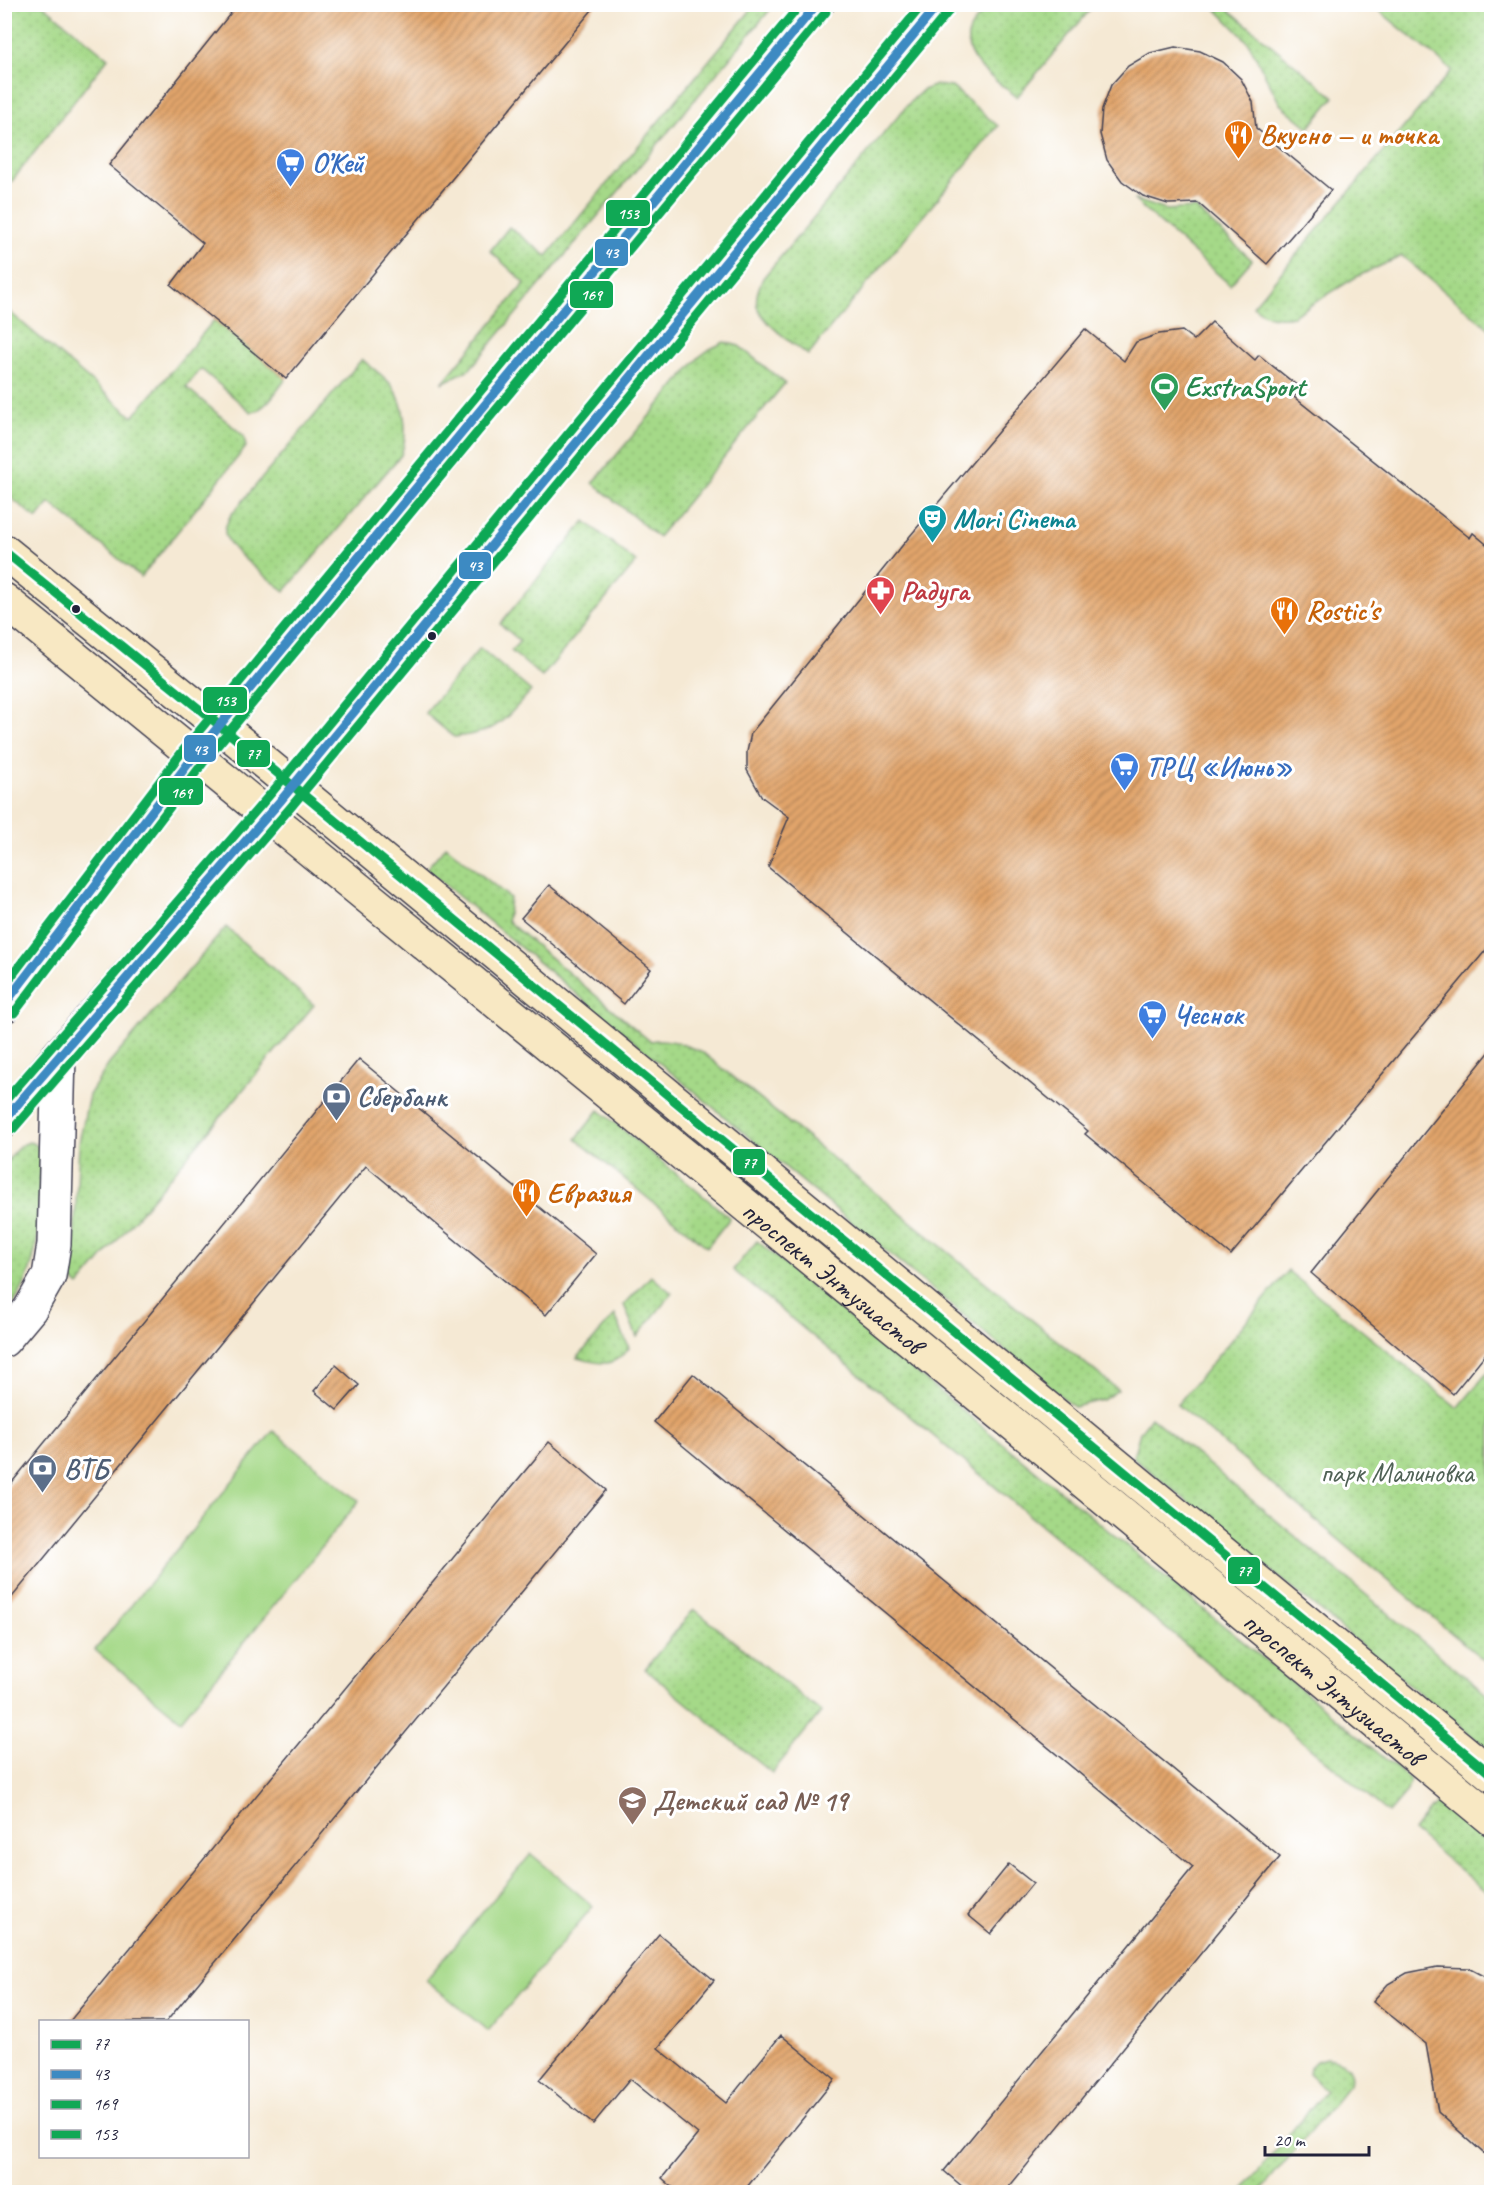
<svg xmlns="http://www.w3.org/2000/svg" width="1496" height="2197" font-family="Caveat,sans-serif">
<defs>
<pattern id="green-dots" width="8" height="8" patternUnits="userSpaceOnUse" patternTransform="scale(1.5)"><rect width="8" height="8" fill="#a5d988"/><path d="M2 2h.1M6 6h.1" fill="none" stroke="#8eba76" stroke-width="1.8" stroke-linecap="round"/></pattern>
<pattern id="building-hatch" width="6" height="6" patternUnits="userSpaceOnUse" patternTransform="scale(1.5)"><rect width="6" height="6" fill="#e1a46b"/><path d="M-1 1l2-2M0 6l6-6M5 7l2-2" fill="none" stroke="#b68559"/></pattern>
</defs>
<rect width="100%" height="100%" fill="#fff"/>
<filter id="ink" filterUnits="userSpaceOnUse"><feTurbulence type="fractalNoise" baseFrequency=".0167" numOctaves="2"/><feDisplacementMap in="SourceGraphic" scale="12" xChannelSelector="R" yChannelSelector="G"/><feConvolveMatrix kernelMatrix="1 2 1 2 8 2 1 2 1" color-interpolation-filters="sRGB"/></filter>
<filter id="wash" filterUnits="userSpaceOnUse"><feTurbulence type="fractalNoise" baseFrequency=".008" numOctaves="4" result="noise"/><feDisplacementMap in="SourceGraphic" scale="24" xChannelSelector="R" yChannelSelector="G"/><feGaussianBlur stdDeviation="1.35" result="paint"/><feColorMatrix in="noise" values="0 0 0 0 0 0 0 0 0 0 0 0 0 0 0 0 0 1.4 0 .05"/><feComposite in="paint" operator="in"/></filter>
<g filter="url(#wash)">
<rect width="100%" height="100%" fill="#f5e9d4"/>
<path fill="url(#green-dots)" stroke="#647e62" stroke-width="1.5" d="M 5,4 L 43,5 L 108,58 L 5,190 Z
M 755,5 L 774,5 L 470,369 L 442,383 L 525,283 L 490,251 L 509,227 L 547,256 Z
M 990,5 L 990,4 L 1094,5 L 1017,97 C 999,82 964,63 968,36 C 970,24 983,13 990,5 Z
M 1212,5 L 1223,5 L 1334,97 L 1309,128 L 1280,104 L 1248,42 Z
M 1372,5 L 1491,5 L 1491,330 L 1402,256 L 1356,277 L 1293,316 C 1277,319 1266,317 1253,306 L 1452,70 Z
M 936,85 L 952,87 L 998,126 L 808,355 C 794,344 761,322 757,306 C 755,296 759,287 763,278 L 910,102 L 923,90 Z
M 1133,199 L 1166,210 L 1195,208 L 1252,260 L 1230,285 Z
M 5,308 L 133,417 L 214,320 L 286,379 C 276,391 266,410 251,412 L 201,369 L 186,387 L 244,436 L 246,447 L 141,577 L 50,503 L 37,519 L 5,493 Z
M 724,342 L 739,346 L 785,383 L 658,537 L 593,483 L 699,357 L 710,349 Z
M 362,359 C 371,368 386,377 393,387 C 406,406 408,435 401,455 L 285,591 C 271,580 223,548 225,530 C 225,526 229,520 230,516 Z
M 585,521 L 636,562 L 542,677 L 511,651 L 520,641 L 500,624 Z
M 480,648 L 531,691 C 502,722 498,733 454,737 L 425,713 Z
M 446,846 L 510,898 L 507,921 L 650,1041 C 669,1037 684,1045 702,1052 L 1118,1390 L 1103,1400 L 1074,1407 L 426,869 Z
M 226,927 L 314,1005 L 79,1286 L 72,1280 L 79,1143 L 89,1095 L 109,1064 Z
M 599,1110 L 730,1218 L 707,1247 L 576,1139 Z
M 29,1142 C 38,1144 40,1148 41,1157 C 39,1216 44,1267 5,1316 L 5,1164 L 19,1146 Z
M 757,1241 L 1411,1780 L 1406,1793 L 1389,1813 L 733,1270 Z
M 1288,1271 L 1458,1408 L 1491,1368 L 1491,1666 L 1177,1405 Z
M 651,1276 L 672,1293 L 637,1337 L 624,1305 Z
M 615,1315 L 629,1348 C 612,1369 601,1364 577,1358 Z
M 1151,1417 L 1491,1698 L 1491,1752 L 1133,1457 L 1140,1432 Z
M 694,1609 L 821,1712 L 772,1773 L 645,1669 Z
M 1439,1802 L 1491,1845 L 1491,1896 L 1413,1831 L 1428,1811 Z
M 1326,2058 C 1342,2060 1354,2066 1350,2084 L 1260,2192 L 1241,2192 L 1326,2090 L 1309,2075 L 1310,2067 L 1316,2061 Z"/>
<path fill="#a5d988" stroke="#647e62" stroke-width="1.5" d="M 273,1431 L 359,1501 L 181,1720 L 95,1650 Z
M 531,1854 L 593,1906 L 488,2031 L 426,1980 Z"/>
<g id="blocks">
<path fill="url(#building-hatch)" d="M 238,4 L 597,4 L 286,379 L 171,285 L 203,243 L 109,165 Z
M 1175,47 L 1200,51 L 1223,62 L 1241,79 L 1253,102 L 1256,128 L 1331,190 L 1267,264 L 1198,203 L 1168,204 L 1143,196 L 1122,181 L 1107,160 L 1100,134 L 1102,109 L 1111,85 L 1128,66 L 1150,53 Z
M 1212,322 L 1255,360 L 1259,355 L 1300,388 L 1294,397 L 1470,538 L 1473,533 L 1491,548 L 1491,944 L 1231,1255 L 1085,1134 L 1088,1131 L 768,867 L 789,817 L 762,797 L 747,770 L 747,752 L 751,733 L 910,536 L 1085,329 L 1124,361 L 1136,342 L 1159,334 L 1182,331 L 1194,340 Z
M 549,885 L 651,969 L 624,1004 L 521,918 Z
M 1491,1050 L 1491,1347 L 1453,1394 L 1311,1273 Z
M 359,1059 L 596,1254 L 546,1315 L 366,1166 L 4,1607 L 4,1492 Z
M 336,1365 L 359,1385 L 337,1410 L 314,1391 Z
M 693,1374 L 1280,1857 L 1004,2193 L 970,2193 L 944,2171 L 1193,1867 L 654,1422 Z
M 549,1442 L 606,1490 L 166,2022 L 69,2022 Z
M 1009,1864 L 1033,1883 L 991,1934 L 968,1915 Z
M 659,1934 L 714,1980 L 658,2048 L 726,2103 L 781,2035 L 835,2079 L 742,2193 L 679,2193 L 662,2178 L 698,2134 L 630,2079 L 593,2124 L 539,2080 Z
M 1437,1967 L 1468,1968 L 1491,1980 L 1491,2160 L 1438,2112 L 1426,2044 L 1373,2001 L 1388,1984 L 1407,1973 Z"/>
</g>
</g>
<g filter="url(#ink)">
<use href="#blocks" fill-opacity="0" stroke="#424052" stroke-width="1.5"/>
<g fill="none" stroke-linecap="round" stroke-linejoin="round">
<defs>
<path id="street" d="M 4,1340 L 30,1309 L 49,1276 L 54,1244 L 59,1055"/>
<g id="secondary">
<path d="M 4,551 L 219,725 L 1492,1775"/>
<path id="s1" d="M 4,600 L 1071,1471 L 1492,1819"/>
</g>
<path id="primary" d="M 4,1006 L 194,756 L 817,4
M 4,1121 L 59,1055 L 282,799 L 939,4"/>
</defs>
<use href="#street" stroke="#424052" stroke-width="36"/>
<use href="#secondary" stroke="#424052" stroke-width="36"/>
<use href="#primary" stroke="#424052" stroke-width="36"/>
<use href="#street" stroke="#fff" stroke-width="33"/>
<use href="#secondary" stroke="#f8e8c3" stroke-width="33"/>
<use href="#primary" stroke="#edc569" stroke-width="33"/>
<defs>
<path id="bus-1" d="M 4,551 L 219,725 L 1492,1775"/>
<path id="bus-2" d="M 4,1005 L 194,756 L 817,4
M 4,1120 L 282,799 L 939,4"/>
<path id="bus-3" d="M 14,1013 L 203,763 L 826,12
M 13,1129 L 291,807 L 948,12"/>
<path id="bus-4" d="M 4,986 L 185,748 L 801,4
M 4,1102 L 273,791 L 923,4"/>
</defs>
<use href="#bus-1" stroke="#fff" stroke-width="14"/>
<use href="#bus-2" stroke="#fff" stroke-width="14"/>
<use href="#bus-3" stroke="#fff" stroke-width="14"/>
<use href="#bus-4" stroke="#fff" stroke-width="14"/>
<use href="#bus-1" stroke="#10a855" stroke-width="9"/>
<use href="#bus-2" stroke="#3d8ac2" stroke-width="9"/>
<use href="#bus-3" stroke="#10a855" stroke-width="9"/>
<use href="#bus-4" stroke="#10a855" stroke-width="9"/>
</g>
</g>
<defs>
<symbol id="restaurant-pin" viewBox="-11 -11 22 30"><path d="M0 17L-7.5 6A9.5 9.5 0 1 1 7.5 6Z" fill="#e8710a" stroke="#fff"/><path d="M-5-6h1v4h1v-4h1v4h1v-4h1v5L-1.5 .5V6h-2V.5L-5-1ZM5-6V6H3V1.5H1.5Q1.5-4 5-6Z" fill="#fff"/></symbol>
<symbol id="supermarket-pin" viewBox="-11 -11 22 30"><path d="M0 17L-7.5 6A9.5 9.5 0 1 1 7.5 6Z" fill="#3f7fe0" stroke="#fff"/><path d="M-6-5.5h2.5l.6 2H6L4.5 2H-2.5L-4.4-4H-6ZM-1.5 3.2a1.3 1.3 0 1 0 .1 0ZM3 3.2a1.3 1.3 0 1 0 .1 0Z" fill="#fff"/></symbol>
<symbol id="stadium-pin" viewBox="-11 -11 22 30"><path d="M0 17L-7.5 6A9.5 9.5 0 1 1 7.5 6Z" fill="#2e9e5b" stroke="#fff"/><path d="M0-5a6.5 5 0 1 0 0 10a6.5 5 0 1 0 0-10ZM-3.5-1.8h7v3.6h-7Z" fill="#fff"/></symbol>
<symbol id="theatre-pin" viewBox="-11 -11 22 30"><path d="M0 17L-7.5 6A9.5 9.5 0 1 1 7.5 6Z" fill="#0f9aa8" stroke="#fff"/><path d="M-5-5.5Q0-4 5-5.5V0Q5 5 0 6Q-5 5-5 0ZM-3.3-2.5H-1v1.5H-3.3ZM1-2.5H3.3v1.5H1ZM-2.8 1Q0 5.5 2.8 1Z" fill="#fff"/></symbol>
<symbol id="pharmacy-pin" viewBox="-11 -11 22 30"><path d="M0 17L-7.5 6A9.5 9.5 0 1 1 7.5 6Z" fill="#e0444e" stroke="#fff"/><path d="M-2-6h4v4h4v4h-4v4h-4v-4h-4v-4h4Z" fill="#fff"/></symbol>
<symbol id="bank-pin" viewBox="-11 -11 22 30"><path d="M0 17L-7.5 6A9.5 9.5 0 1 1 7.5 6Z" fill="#5c6f8a" stroke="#fff"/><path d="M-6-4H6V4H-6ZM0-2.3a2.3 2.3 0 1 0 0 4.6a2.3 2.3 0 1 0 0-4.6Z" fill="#fff"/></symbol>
<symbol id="school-pin" viewBox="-11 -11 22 30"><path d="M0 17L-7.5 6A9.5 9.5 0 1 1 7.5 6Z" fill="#8d6e63" stroke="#fff"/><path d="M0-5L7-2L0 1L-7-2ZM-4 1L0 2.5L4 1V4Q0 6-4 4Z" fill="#fff"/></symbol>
</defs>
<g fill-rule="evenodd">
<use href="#restaurant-pin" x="1222" y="118" width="33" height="45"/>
<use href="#supermarket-pin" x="274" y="146" width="33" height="45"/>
<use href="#stadium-pin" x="1148" y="370" width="33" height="45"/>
<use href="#theatre-pin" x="916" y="502" width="33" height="45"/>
<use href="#pharmacy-pin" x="864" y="574" width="33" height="45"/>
<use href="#restaurant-pin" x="1268" y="594" width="33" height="45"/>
<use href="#supermarket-pin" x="1108" y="750" width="33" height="45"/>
<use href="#supermarket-pin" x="1136" y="998" width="33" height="45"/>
<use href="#bank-pin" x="320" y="1080" width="33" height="45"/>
<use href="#restaurant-pin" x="510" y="1176" width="33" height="45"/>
<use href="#bank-pin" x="26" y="1452" width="33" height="45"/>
<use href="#school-pin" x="616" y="1784" width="33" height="45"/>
</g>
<g fill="#22223b" stroke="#fff" stroke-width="2">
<circle cx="76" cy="609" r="5"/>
<circle cx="432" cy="636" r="5"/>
</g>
<g text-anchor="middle" stroke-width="6" stroke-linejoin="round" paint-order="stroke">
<g font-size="28" font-weight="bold" fill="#c56008" stroke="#fff" text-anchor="start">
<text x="1260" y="144">Вкусно — и точка</text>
<text x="1306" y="620">Rostic's</text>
<text x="547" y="1202">Евразия</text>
</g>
<g font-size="28" font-weight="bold" fill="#366cbe" stroke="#fff" text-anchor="start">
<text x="312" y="172">О’Кей</text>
<text x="1146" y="776">ТРЦ «Июнь»</text>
<text x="1173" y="1024">Чеснок</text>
</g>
<g font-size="28" font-weight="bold" fill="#27864d" stroke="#fff" text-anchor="start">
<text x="1185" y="396">ExstraSport</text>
</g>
<g font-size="28" font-weight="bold" fill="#0d838f" stroke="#fff" text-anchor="start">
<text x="953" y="528">Mori Cinema</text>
</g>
<g font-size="28" font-weight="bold" fill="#be3a42" stroke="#fff" text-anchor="start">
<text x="901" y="600">Радуга</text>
</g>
<g font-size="28" font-weight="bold" fill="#4e5e75" stroke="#fff" text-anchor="start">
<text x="357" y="1106">Сбербанк</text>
<text x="64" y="1478">ВТБ</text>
</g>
<g font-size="28" fill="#22223b" stroke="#fff">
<text dy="10" stroke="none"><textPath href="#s1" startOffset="1070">проспект Энтузиастов</textPath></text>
<text dy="10" stroke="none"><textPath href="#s1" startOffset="1718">проспект Энтузиастов</textPath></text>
</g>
<g font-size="28" fill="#506256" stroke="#fff">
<text x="1397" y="1482">парк Малиновка</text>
</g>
<g font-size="28" font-weight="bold" fill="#785e54" stroke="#fff" text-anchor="start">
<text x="653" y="1810">Детский сад № 19</text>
</g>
</g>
<g stroke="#fff" stroke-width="2">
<rect x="605" y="199" width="46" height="28" rx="6" fill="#10a855"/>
<rect x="594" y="238" width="35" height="29" rx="6" fill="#3d8ac2"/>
<rect x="569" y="280" width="45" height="29" rx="6" fill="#10a855"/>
<rect x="458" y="551" width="34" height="29" rx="6" fill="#3d8ac2"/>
<rect x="202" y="686" width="46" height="28" rx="6" fill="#10a855"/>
<rect x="183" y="734" width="34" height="29" rx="6" fill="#3d8ac2"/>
<rect x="236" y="739" width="35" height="29" rx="6" fill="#10a855"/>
<rect x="158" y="777" width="46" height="29" rx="6" fill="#10a855"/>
<rect x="732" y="1148" width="34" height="28" rx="6" fill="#10a855"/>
<rect x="1227" y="1556" width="34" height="29" rx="6" fill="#10a855"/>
</g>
<g font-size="16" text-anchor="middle" font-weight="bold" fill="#fff">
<text x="628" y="219">153</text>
<text x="611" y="258">43</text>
<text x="591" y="300">169</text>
<text x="475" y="571">43</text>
<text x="225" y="706">153</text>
<text x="200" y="755">43</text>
<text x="253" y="759">77</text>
<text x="181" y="798">169</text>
<text x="749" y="1168">77</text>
<text x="1244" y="1576">77</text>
</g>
<rect width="1496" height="2197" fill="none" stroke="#fff" stroke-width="24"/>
<rect x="39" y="2020" width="210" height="138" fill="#ffffff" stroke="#a7a7b1" stroke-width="1.5"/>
<rect x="51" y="2040" width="30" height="9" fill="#10a855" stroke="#a7a7b1" stroke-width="1.5"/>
<text x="93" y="2050" font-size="18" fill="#22223b">77</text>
<rect x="51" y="2070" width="30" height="9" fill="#3d8ac2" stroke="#a7a7b1" stroke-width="1.5"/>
<text x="93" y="2080" font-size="18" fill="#22223b">43</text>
<rect x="51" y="2100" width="30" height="9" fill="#10a855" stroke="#a7a7b1" stroke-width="1.5"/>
<text x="93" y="2110" font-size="18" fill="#22223b">169</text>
<rect x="51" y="2130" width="30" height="9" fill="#10a855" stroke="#a7a7b1" stroke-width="1.5"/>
<text x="93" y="2140" font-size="18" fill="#22223b">153</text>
<path d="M1265 2146v9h104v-9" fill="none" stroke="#22223b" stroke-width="3"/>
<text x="1274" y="2146" font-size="18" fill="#22223b" stroke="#ffffff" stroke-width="4.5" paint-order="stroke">20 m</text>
</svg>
